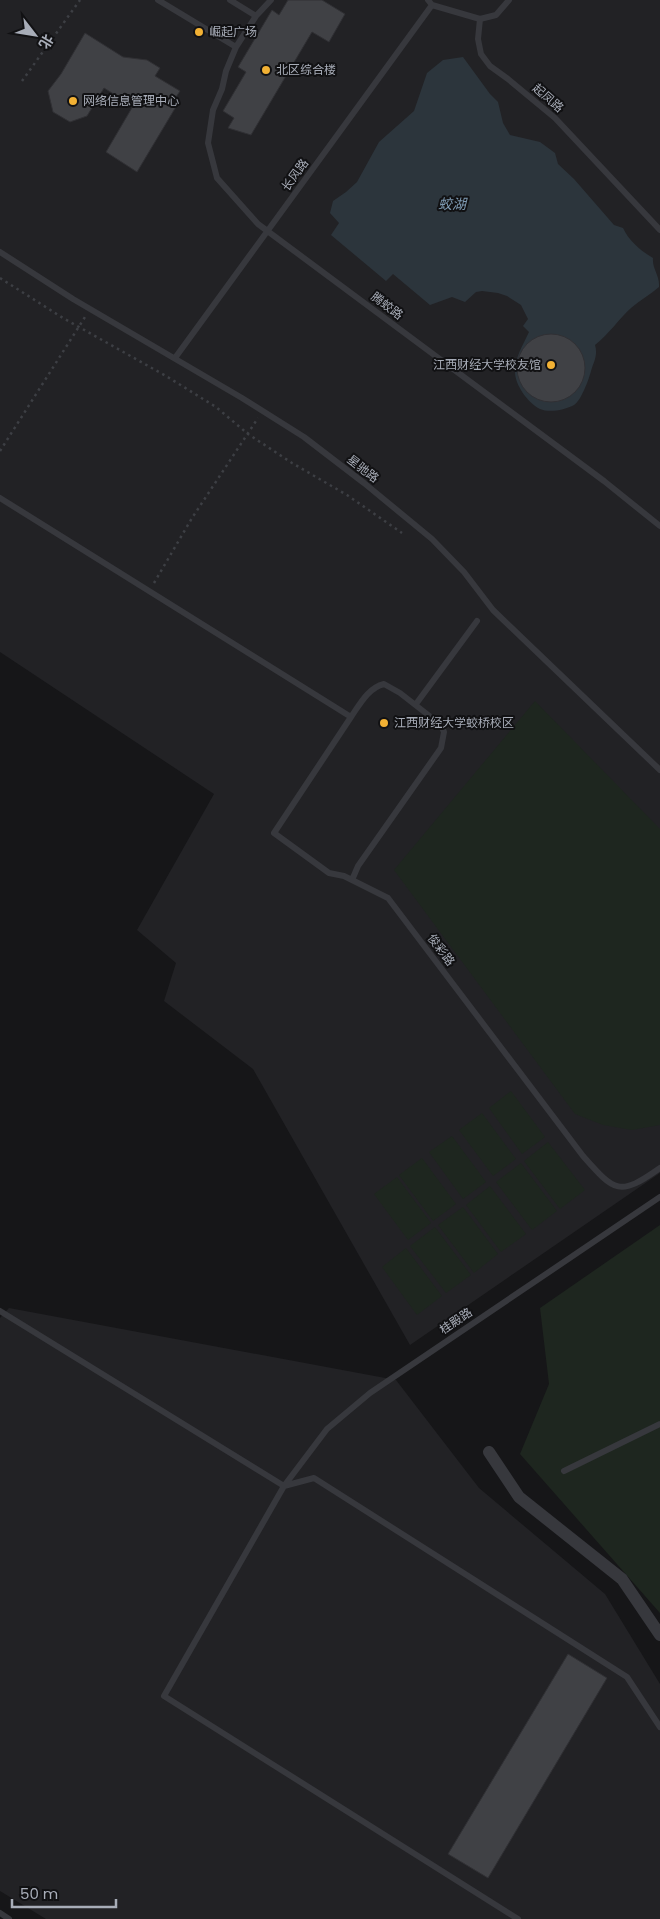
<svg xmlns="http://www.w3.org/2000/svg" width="660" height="1919" font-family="Poppins,'Noto Sans SC',sans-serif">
<rect width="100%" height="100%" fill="#161618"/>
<path fill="#222225" d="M 0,0 L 660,0 L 660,1173 L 410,1345 L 253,1069 L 164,1001 L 176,963 L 137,930 L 214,794 L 0,652 Z
M 9,1308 L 396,1380 L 479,1488 L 605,1594 L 660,1684 L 660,1919 L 46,1919 L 0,1891 L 0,1318 Z"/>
<path fill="#1e261f" d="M 535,701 L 660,829 L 660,1125 L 632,1130 L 603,1125 L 575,1114 L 394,870 Z
M 511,1091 L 545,1137 L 522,1154 L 489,1108 Z
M 482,1113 L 516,1159 L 493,1176 L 459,1130 Z
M 452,1136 L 486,1182 L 463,1199 L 429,1152 Z
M 548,1142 L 585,1190 L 560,1209 L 524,1161 Z
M 422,1158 L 456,1204 L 433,1221 L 399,1175 Z
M 521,1163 L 557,1211 L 532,1230 L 496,1182 Z
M 397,1177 L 431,1223 L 408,1240 L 374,1194 Z
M 490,1186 L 526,1234 L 501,1252 L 466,1205 Z
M 463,1207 L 498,1254 L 474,1273 L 438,1225 Z
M 660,1225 L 660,1613 L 520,1454 L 549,1384 L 540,1308 Z
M 435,1227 L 471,1275 L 446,1293 L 410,1246 Z
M 406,1248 L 442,1296 L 417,1315 L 382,1267 Z"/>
<path fill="#2c353c" d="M 463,57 L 490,94 L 498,102 L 503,123 L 510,135 L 540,142 L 555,153 L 558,164 L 574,179 L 614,225 L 623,228 C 629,241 641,251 653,258 C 652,269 660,275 659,287 C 650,295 640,300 631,308 C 618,320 609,334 595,345 C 598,355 594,361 591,371 C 589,379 581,401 574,405 C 565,410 549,413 540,409 C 528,403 515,385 515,372 C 515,357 523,345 529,332 L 523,326 L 528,319 L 521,305 L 507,296 L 498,293 L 482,291 L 476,292 L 465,302 L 452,297 L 430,305 L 393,274 L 386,281 L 331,235 L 339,223 L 330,213 L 333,201 L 346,192 L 357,182 L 379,142 L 414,111 L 427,73 L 443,60 Z"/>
<path fill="#404145" stroke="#303034" d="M 288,0 L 322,0 L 345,14 L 329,42 L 312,32 L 251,135 L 228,128 L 234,118 L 223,111 L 246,72 L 238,67 L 272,10 L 279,15 Z
M 85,33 L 123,57 L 147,60 L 160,68 L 155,76 L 180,91 L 172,103 L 177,105 L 137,172 L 106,152 L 133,106 L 104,88 L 87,116 L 70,122 L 53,112 L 48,91 L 61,74 Z
M517 368a34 34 0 1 1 68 0a34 34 0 1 1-68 0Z
M 568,1654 L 607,1678 L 488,1878 L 448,1854 Z"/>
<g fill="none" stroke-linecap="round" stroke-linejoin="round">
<path stroke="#3d3f44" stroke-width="2.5" stroke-dasharray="2.5 4" stroke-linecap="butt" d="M 22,81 L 80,0
M 0,278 L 63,318 L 166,376 L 216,407 L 248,434 L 292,463 L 347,495 L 402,533
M 0,451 L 85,317
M 154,583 L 192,518 L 258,418"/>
<path stroke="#37383d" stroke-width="6" d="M 158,0 L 236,47
M 230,0 L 256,16
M 271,0 L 256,16 L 236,47 L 226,71 L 222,89 L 213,110 L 208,143 L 217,178 L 258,224 L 604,481 L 660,526
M 428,0 L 432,5 L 480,19 L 496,15 L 509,0
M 480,19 L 478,39 L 481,54 L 490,66 L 508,79 L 555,118 L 660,230
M 0,252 L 73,299 L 242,398 L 304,437 L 364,483 L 432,539 L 464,572 L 493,610 L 660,770
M 175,358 L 432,5
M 0,498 L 351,717 C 360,704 368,688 384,684 L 400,693 L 441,725 L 444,732 L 441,748 L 358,866 L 352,880
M 416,704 L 477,621
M 351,717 L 274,833 L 329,873 L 344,876 L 388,898 L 583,1156 C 615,1192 619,1197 660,1168
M 0,1311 L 284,1486 L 314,1478 L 627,1677 L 660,1727
M 564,1471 L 660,1424
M 0,1913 L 9,1919
M 518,1919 L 164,1696 L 284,1486 L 327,1429 L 370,1393 L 660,1197"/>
<path stroke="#37383d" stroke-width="12" d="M 489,1452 L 519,1497 L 622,1579 L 660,1635"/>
</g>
<g fill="#f2b134" stroke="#111113" stroke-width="2">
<circle cx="199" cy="32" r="5"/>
<circle cx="266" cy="70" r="5"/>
<circle cx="73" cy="101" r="5"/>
<circle cx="551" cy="365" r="5"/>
<circle cx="384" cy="723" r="5"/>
</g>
<g text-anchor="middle" stroke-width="4" stroke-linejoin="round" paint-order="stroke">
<g font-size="12" fill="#a8adb8" stroke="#111113" text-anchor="start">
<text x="209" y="36">崛起广场</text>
<text x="276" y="74">北区综合楼</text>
<text x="83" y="105">网络信息管理中心</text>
<text x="541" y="369" text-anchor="end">江西财经大学校友馆</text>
<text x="394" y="727">江西财经大学蛟桥校区</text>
</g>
<g font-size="12" fill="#a8adb8" stroke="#111113">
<text transform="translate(548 98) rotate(41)" y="4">起凤路</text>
<text transform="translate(295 175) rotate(-54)" y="4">长风路</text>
<text transform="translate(387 306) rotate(37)" y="4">腾蛟路</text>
<text transform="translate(363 469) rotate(38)" y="4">星驰路</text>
<text transform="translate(441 950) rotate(53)" y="4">俊彩路</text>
<text transform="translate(456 1321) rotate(-34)" y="4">桂殿路</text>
</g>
<g font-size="14" font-style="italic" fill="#7f9bb3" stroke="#111113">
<text x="452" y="209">蛟湖</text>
</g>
</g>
<g transform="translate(35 35) rotate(121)" stroke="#111113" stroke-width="4" paint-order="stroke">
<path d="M0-4L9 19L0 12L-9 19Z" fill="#a8adb8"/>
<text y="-8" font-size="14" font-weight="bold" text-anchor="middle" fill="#a8adb8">北</text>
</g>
<path d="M12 1899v8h104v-8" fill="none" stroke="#a8adb8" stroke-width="2.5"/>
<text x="20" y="1899" font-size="15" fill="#a8adb8" stroke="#111113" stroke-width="4" paint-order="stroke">50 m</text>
</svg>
